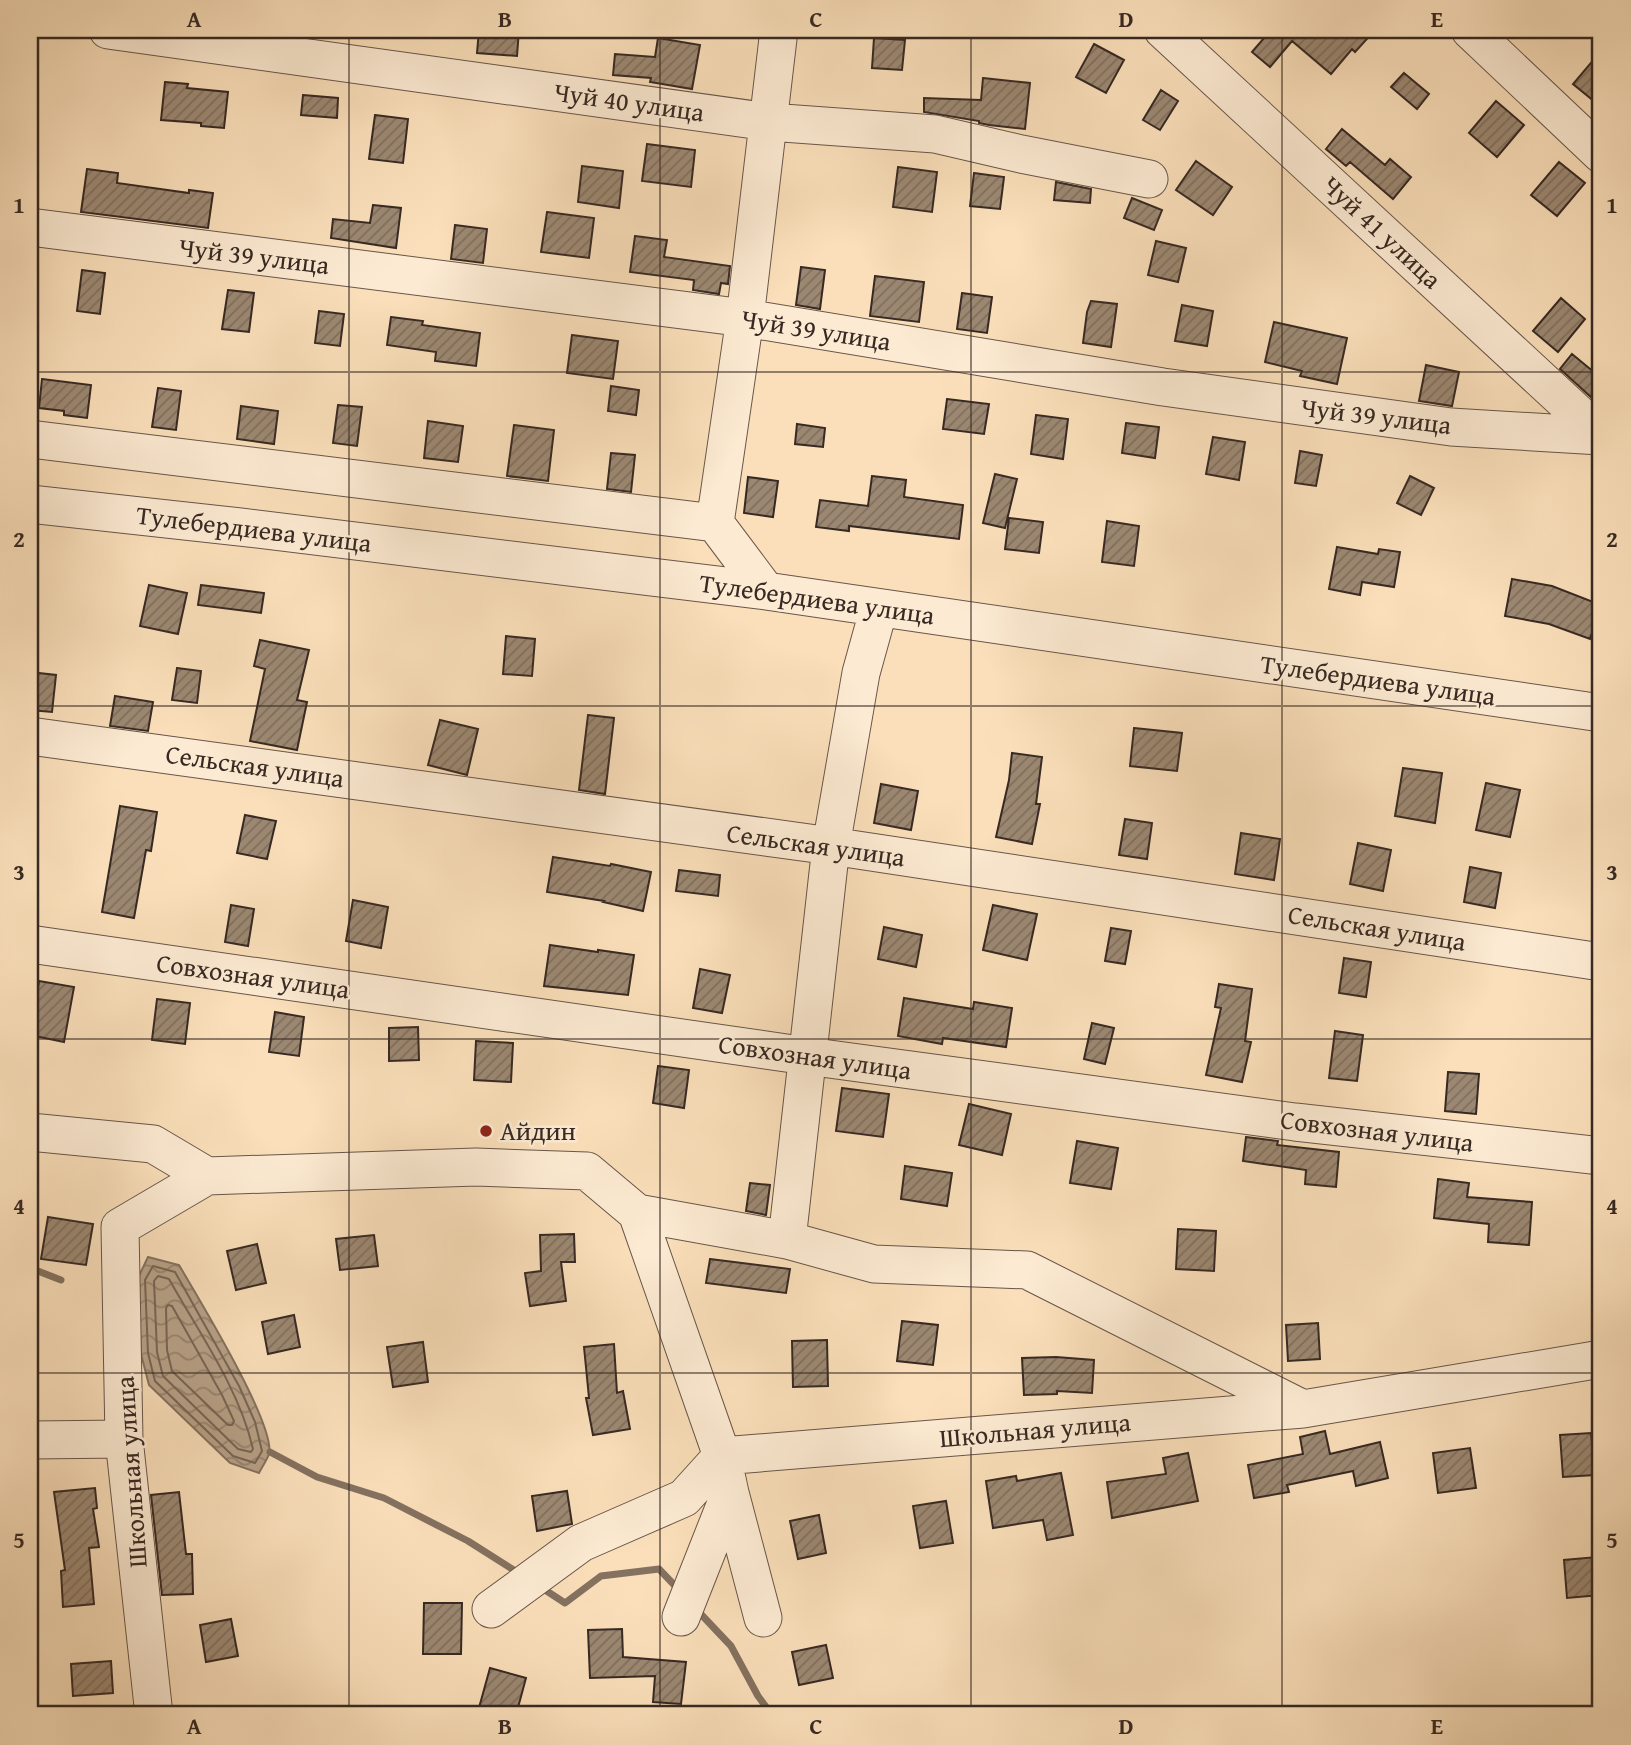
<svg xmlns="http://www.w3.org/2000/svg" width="1631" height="1745" font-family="'Gentium Book Plus',serif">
<defs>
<pattern id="water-waves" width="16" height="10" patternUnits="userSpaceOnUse" patternTransform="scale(1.75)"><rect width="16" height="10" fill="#b8a187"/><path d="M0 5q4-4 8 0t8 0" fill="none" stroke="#96836e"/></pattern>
<pattern id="building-hatch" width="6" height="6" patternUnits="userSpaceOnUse" patternTransform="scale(1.75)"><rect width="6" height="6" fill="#9c8872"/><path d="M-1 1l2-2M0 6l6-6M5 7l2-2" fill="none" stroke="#806f5d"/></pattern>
</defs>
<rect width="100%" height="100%" fill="#fadfba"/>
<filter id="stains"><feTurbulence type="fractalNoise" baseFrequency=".00286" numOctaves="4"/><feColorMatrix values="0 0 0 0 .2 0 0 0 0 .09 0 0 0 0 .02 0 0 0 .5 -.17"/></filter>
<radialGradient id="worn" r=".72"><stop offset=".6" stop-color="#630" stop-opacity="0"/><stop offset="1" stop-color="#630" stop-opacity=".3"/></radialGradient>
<path fill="url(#water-waves)" stroke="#84715f" stroke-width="2" d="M 148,1257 L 179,1265 C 197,1296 276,1425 269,1454 C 267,1460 262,1467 259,1473 L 230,1463 L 149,1385 L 141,1354 L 138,1278 Z"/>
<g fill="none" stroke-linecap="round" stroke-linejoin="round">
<path stroke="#786555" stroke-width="2" d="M 153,1266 L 175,1272 L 239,1386 L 255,1422 L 262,1451 L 255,1463 L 233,1456 L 155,1381 L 148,1353 L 145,1280 Z
M 158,1276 L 169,1279 C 199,1333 239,1388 253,1449 L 251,1452 L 238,1449 L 163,1376 L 157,1352 L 154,1281 Z
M 168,1305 L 172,1306 L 222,1395 L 234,1421 L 232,1425 L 228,1425 L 172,1371 L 167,1350 L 166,1308 Z"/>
<path stroke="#84715f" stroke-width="7" d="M 30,1268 L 61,1280
M 270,1452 L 317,1477 L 384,1498 L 468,1541 L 520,1574
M 539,1586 L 565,1603 L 601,1576 L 659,1569 L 679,1590
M 696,1609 L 731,1646 L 758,1696 L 772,1715"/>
</g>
<path fill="url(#building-hatch)" stroke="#372923" stroke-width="2" d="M 479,30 L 519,30 L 517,56 L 477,53 Z
M 1271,30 L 1375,30 L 1355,52 L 1352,49 L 1331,74 L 1292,41 L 1270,67 L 1252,52 Z
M 658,38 L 700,45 L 692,89 L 650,82 L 651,78 L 613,75 L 615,54 L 655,57 Z
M 874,38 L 905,40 L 902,70 L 872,68 Z
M 1094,44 L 1124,60 L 1106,93 L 1076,77 Z
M 1601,51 L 1601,107 L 1573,84 Z
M 1404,73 L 1429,94 L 1417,109 L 1391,87 Z
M 983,78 L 1030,83 L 1025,129 L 989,125 L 979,123 L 979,121 L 924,112 L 924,98 L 981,100 Z
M 165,82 L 188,84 L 187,88 L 228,92 L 224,128 L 201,126 L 201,123 L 161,120 Z
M 1161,90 L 1178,101 L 1160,130 L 1143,120 Z
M 303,95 L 338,98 L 337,118 L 301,115 Z
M 1496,101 L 1524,125 L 1497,157 L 1469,133 Z
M 375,115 L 408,119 L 403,163 L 369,159 Z
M 1342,129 L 1385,165 L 1390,159 L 1411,177 L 1393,199 L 1350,162 L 1346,166 L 1326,149 Z
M 647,144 L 695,150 L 691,187 L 642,181 Z
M 1196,161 L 1232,187 L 1213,215 L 1176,190 Z
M 1559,162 L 1585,183 L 1557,216 L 1531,195 Z
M 582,166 L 623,171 L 619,208 L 578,202 Z
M 898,167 L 937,172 L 932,212 L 893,207 Z
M 87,169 L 118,173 L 117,183 L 189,193 L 189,190 L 213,193 L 208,228 L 81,212 Z
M 974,173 L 1004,177 L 1000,209 L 970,206 Z
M 1056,182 L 1091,189 L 1090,203 L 1054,200 Z
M 1132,198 L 1162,210 L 1154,230 L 1124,218 Z
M 373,205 L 401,208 L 396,248 L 331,238 L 333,219 L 370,223 Z
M 547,212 L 594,218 L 589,258 L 541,252 Z
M 455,225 L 487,229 L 483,263 L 451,259 Z
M 635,236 L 667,240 L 664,257 L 730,266 L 728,284 L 721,283 L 719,294 L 693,290 L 694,280 L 630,272 Z
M 1156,241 L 1186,248 L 1178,282 L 1148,275 Z
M 801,267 L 825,270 L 820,309 L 796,305 Z
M 82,270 L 105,273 L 100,314 L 77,311 Z
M 875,276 L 924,282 L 919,322 L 870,316 Z
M 228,290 L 254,293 L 249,332 L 222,329 Z
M 962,293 L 992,297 L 987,333 L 957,329 Z
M 1561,298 L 1585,319 L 1558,352 L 1533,331 Z
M 1091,301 L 1117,304 L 1111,347 L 1083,343 L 1087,312 Z
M 1182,305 L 1213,311 L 1207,346 L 1175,341 Z
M 319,311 L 344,314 L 340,346 L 315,343 Z
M 391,317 L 423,321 L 422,325 L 480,333 L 476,366 L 435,361 L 436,352 L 387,345 Z
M 1274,322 L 1347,338 L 1337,384 L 1300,376 L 1302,371 L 1265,362 Z
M 572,335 L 618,341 L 613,379 L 567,373 Z
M 1572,354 L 1601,378 L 1601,387 L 1592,398 L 1560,369 Z
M 1426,365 L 1459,372 L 1452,406 L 1419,401 Z
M 42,379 L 91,385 L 87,418 L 64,415 L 64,411 L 39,408 Z
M 611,386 L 639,390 L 636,415 L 608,411 Z
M 158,388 L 181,391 L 176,430 L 152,427 Z
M 947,399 L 989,404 L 984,434 L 943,429 Z
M 338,405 L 362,407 L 357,446 L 333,443 Z
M 241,406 L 278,411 L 274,444 L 237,439 Z
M 1036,415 L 1068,419 L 1063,459 L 1031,454 Z
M 428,421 L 463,426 L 458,462 L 424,458 Z
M 1126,423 L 1159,427 L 1155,458 L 1122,453 Z
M 797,424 L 825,428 L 823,447 L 795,444 Z
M 514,425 L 554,430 L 548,481 L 507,476 Z
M 1213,437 L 1245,442 L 1239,480 L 1206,474 Z
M 1300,451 L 1322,455 L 1316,486 L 1295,483 Z
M 611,453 L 635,455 L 631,492 L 607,489 Z
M 995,474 L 1017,479 L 1005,528 L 983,523 Z
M 872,476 L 906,480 L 904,497 L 963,505 L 959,539 L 849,526 L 849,531 L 816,527 L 820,500 L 868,506 Z
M 1410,476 L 1434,488 L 1421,515 L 1397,503 Z
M 748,477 L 778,481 L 773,517 L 744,513 Z
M 1009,518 L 1043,522 L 1039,553 L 1005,549 Z
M 1107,521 L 1139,526 L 1134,566 L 1102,562 Z
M 1337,547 L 1378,554 L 1379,549 L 1400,552 L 1394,587 L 1362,582 L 1360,595 L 1329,589 Z
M 1512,579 L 1552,586 L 1601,605 L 1590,639 L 1549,624 L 1505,616 Z
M 149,585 L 187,593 L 178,634 L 140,626 Z
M 201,585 L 264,593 L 261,613 L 198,605 Z
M 506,636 L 535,639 L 532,676 L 503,674 Z
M 260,640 L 309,650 L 297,700 L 307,702 L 297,750 L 250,741 L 265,669 L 254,666 Z
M 177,668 L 201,671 L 197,703 L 172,700 Z
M 30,672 L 56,675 L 52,712 L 30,710 Z
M 115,696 L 153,702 L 148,731 L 110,726 Z
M 588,715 L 614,718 L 605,794 L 579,790 Z
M 440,720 L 478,729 L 467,775 L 428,765 Z
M 1134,728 L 1182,733 L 1177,771 L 1130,766 Z
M 1012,753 L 1042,757 L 1036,804 L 1040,804 L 1032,844 L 996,837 L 1009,780 Z
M 1403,768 L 1442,773 L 1435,823 L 1395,816 Z
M 1486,783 L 1520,790 L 1510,837 L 1476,830 Z
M 881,784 L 918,791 L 911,830 L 874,823 Z
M 120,806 L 157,812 L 151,851 L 146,850 L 134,918 L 102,912 Z
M 245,815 L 276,821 L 267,859 L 237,853 Z
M 1125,819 L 1152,823 L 1147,859 L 1119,855 Z
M 1241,833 L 1280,839 L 1274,880 L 1235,874 Z
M 1358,843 L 1391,850 L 1383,891 L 1350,884 Z
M 553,857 L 610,866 L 611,864 L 651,872 L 643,911 L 603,902 L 604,901 L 547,892 Z
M 1470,867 L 1501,873 L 1495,908 L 1464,902 Z
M 679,870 L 720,875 L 718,896 L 676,891 Z
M 353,900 L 388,907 L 381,948 L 346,941 Z
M 231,905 L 254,909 L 248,946 L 225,942 Z
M 993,905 L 1037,914 L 1027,960 L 983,950 Z
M 884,927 L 922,935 L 916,967 L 878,959 Z
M 1111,928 L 1131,931 L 1125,964 L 1105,961 Z
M 550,945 L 598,952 L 598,950 L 634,955 L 628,995 L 544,986 Z
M 1344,958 L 1371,962 L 1366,997 L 1339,993 Z
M 700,969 L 730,975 L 722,1013 L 693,1008 Z
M 39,981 L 74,987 L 64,1042 L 30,1035 Z
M 1219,984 L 1252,989 L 1245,1041 L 1251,1042 L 1242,1082 L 1206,1075 L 1221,1008 L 1215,1007 Z
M 904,998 L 973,1009 L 974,1002 L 1012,1008 L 1006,1047 L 943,1038 L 942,1044 L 898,1036 Z
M 157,999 L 190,1003 L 185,1044 L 152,1040 Z
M 275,1012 L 304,1017 L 299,1056 L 269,1052 Z
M 1092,1023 L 1114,1028 L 1105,1064 L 1084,1059 Z
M 418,1027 L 419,1060 L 389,1061 L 389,1028 Z
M 1335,1031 L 1363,1035 L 1357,1081 L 1329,1078 Z
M 476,1041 L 513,1043 L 511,1082 L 474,1080 Z
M 658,1066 L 689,1070 L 684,1108 L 653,1103 Z
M 1448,1072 L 1479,1074 L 1476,1114 L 1445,1111 Z
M 842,1088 L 889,1094 L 883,1137 L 836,1131 Z
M 969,1104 L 1011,1114 L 1002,1155 L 959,1145 Z
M 1246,1137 L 1278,1141 L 1277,1145 L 1339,1152 L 1336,1187 L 1305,1184 L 1306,1170 L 1243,1161 Z
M 1077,1141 L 1118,1148 L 1111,1189 L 1070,1183 Z
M 905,1166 L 952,1173 L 947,1206 L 901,1199 Z
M 1438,1179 L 1469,1183 L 1467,1197 L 1532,1202 L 1529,1245 L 1488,1242 L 1489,1224 L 1434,1218 Z
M 750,1183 L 770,1185 L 766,1215 L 746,1211 Z
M 48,1217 L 93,1224 L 86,1265 L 41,1259 Z
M 1178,1229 L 1216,1231 L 1214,1271 L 1176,1269 Z
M 574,1234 L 575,1262 L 561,1262 L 566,1301 L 530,1306 L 525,1273 L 541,1271 L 540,1235 Z
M 374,1235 L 378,1266 L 340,1270 L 336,1239 Z
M 257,1244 L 266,1283 L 236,1290 L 227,1251 Z
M 710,1259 L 790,1269 L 786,1293 L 706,1283 Z
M 294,1315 L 300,1347 L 268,1354 L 262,1322 Z
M 902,1321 L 938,1325 L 933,1365 L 897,1361 Z
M 1318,1323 L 1320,1359 L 1288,1361 L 1286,1325 Z
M 827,1340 L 828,1386 L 793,1387 L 792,1341 Z
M 423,1342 L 428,1382 L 393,1387 L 387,1347 Z
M 614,1344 L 617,1393 L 623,1391 L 630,1429 L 593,1435 L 586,1398 L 589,1398 L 584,1347 Z
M 1056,1357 L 1094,1360 L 1092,1393 L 1057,1391 L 1057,1394 L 1024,1395 L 1022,1358 Z
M 1325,1431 L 1330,1454 L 1380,1442 L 1388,1478 L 1356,1486 L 1353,1471 L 1287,1485 L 1289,1492 L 1254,1498 L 1248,1465 L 1303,1454 L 1300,1437 Z
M 1591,1433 L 1595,1475 L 1563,1477 L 1560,1435 Z
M 1470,1448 L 1476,1488 L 1438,1493 L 1433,1453 Z
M 1188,1453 L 1198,1501 L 1112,1518 L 1107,1482 L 1166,1474 L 1163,1458 Z
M 1061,1473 L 1073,1535 L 1047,1540 L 1043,1520 L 993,1528 L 986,1481 L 1016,1476 L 1017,1481 Z
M 95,1488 L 97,1508 L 93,1509 L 99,1547 L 89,1548 L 94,1604 L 63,1607 L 61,1571 L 65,1570 L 54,1492 Z
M 567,1491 L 572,1524 L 537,1531 L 532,1496 Z
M 179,1492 L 186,1554 L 192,1554 L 193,1594 L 162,1595 L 151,1495 Z
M 946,1501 L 953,1543 L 920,1548 L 913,1506 Z
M 819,1515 L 826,1553 L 798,1559 L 790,1521 Z
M 1597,1557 L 1600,1595 L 1567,1598 L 1564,1560 Z
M 424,1603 L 462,1603 L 461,1654 L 423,1654 Z
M 231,1619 L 238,1656 L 206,1662 L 200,1625 Z
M 622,1629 L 623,1657 L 686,1662 L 681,1704 L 653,1702 L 655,1676 L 590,1678 L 588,1630 Z
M 826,1645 L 833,1678 L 799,1685 L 792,1652 Z
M 111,1661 L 113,1693 L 73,1696 L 71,1664 Z
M 490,1668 L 526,1678 L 516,1715 L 477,1715 Z"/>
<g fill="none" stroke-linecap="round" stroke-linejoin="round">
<defs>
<path id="minor" d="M 108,30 L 769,122 L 935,134 L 1021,154 L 1149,179
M 1163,30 L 1601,435
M 1470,30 L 1601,154
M 30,227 L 745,318 L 1163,387 L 1451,427 L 1601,436
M 30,439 L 715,523
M 30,504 L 240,527 L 766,591 L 1601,713
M 766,591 L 715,523 L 745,318 L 779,30
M 30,736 L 831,846 L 1601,962
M 30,944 L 807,1056 L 1295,1122 L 1601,1156
M 30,1132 L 153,1144 L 207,1176
M 637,1213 L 722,1456 L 1303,1409 L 1601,1359
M 787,1240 L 831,846 L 861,673 L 879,608
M 30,1440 L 124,1439
M 730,1493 L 763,1618
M 491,1609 L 581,1543 L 684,1498 L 722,1456
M 681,1617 L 730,1493 L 722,1456
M 154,1715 L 124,1439 L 120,1227 L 207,1176 L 476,1167 L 587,1171 L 637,1213 L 787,1240 L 874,1264 L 1027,1270 L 1303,1409"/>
</defs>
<use href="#minor" stroke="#685649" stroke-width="39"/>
<use href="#minor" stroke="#fcead2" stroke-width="37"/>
</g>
<path fill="none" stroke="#372923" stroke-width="2" stroke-opacity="0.55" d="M 349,30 L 349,1715M 660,30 L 660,1715M 971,30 L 971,1715M 1282,30 L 1282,1715M 30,372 L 1601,372M 30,706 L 1601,706M 30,1039 L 1601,1039M 30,1373 L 1601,1373"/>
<circle fill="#8f2418" stroke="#fcead2" stroke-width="2.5" cx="486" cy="1131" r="7"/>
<g text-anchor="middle" stroke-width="5" stroke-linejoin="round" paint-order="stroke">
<g font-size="26" fill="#372923" stroke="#fcead2">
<text transform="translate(629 102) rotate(8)" y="9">Чуй 40 улица</text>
<text transform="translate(1382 232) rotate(43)" y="9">Чуй 41 улица</text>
<text transform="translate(254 256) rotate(7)" y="9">Чуй 39 улица</text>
<text transform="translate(816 330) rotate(9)" y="9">Чуй 39 улица</text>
<text transform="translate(1376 416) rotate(7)" y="9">Чуй 39 улица</text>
<text transform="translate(254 529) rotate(7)" y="9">Тулебердиева улица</text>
<text transform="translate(817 599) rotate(8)" y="9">Тулебердиева улица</text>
<text transform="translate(1378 680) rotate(8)" y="9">Тулебердиева улица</text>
<text transform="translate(255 766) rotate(8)" y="9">Сельская улица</text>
<text transform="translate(816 845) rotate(8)" y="9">Сельская улица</text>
<text transform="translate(1377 928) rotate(9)" y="9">Сельская улица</text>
<text transform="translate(253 976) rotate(8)" y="9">Совхозная улица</text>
<text transform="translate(815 1057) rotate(8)" y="9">Совхозная улица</text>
<text transform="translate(1377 1131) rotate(7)" y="9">Совхозная улица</text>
<text transform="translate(1035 1430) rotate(-5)" y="9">Школьная улица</text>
<text transform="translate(131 1472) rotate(-94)" y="9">Школьная улица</text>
</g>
<g font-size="26" fill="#372923" stroke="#fcead2" text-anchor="start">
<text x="500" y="1140">Айдин</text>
</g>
</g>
<rect width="1631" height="1745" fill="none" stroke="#fadfba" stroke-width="77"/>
<rect x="38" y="38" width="1554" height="1668" fill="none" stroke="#372923" stroke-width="2.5"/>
<g font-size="23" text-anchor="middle" font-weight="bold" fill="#372923">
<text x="194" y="27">A</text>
<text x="505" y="27">B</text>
<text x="816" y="27">C</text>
<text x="1126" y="27">D</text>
<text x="1437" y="27">E</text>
<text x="19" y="213">1</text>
<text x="1612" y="213">1</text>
<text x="19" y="547">2</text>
<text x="1612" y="547">2</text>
<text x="19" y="880">3</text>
<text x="1612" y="880">3</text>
<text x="19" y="1214">4</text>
<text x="1612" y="1214">4</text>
<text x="19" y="1548">5</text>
<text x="1612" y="1548">5</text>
<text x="194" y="1734">A</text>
<text x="505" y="1734">B</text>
<text x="816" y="1734">C</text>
<text x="1126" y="1734">D</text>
<text x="1437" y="1734">E</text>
</g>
<rect width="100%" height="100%" filter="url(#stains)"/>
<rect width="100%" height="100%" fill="url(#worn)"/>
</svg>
